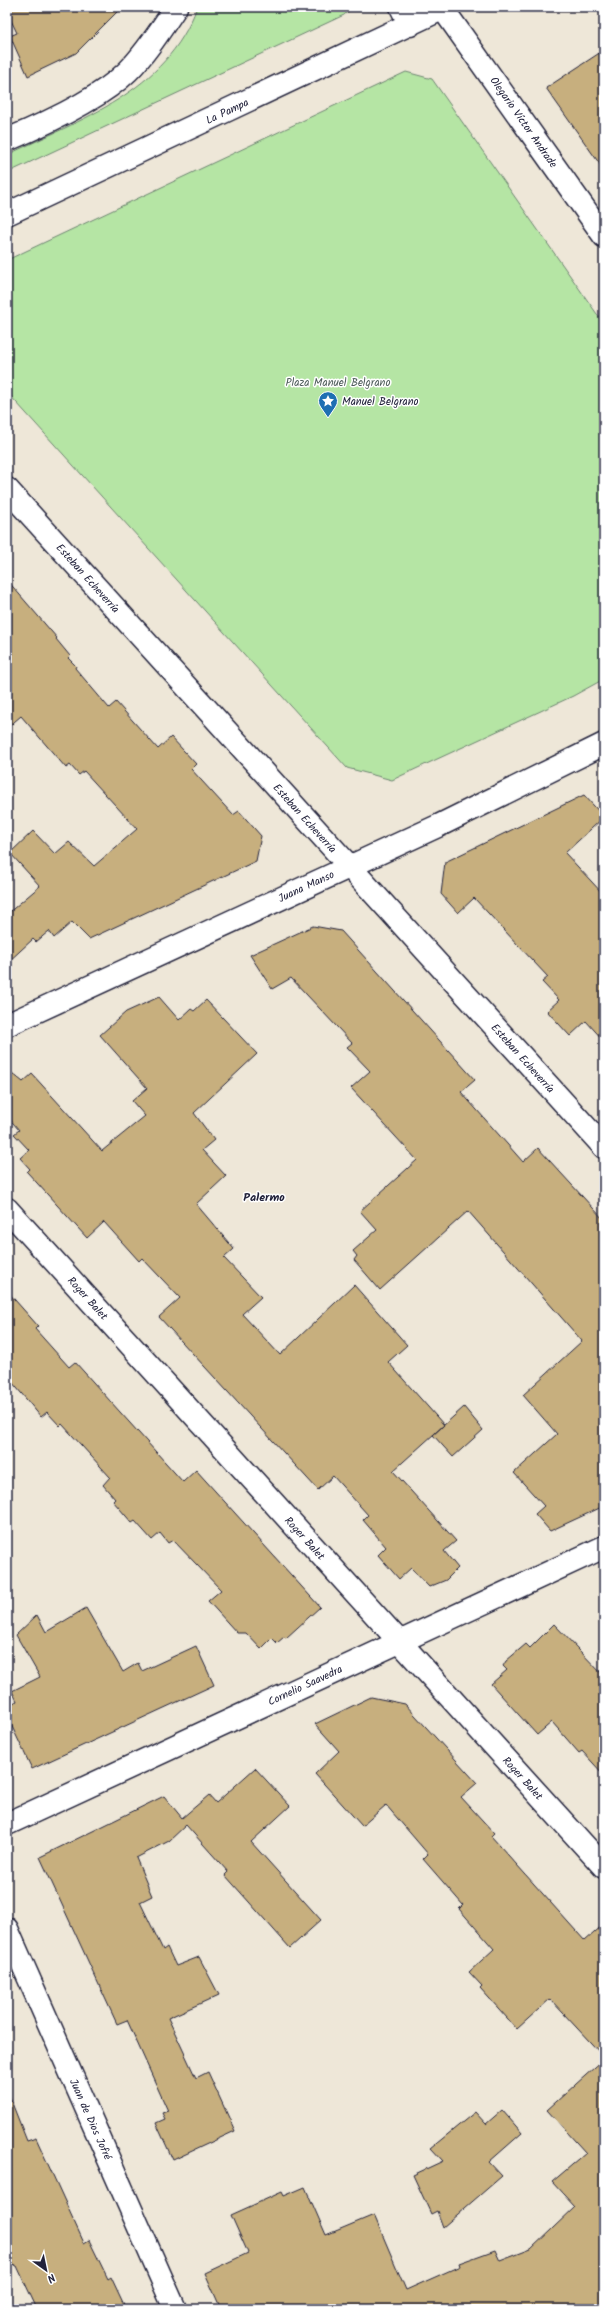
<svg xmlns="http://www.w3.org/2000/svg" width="611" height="2316" font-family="Kalam,sans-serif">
<rect width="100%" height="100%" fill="#eee7d8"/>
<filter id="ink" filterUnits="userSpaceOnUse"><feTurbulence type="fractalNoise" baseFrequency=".025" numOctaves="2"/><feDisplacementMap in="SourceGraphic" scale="8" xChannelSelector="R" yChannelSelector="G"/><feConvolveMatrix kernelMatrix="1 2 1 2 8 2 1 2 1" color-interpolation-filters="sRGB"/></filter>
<g filter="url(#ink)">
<path fill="#b5e5a4" stroke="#6c8470" d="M 197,7 L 353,7 L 344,15 L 7,173 L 7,155 C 81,119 166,92 197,7 Z
M 406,72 L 432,79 L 604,324 L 604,679 L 573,696 L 392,780 L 347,768 L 7,392 L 7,260 Z"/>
<path fill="#c7af7e" stroke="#22223b" d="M 7,7 L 122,7 L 76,53 L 28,76 L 10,36 L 17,33 L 7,12 Z
M 604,50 L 604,170 L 546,88 Z
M 7,580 L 57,638 L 56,639 L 70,656 L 68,658 L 76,666 L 75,668 L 109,708 L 116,702 L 158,749 L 171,737 L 196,764 L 191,769 L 233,815 L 239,811 L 261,836 L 256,861 L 89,939 L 72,922 L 54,938 L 49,931 L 36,942 L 33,939 L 7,963 L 7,914 L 40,886 L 10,853 L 33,831 L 55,854 L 69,842 L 94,866 L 137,829 L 84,771 L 79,775 L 70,765 L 66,768 L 21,716 L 7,728 Z
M 584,795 L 604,817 L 565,853 L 604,895 L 604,1041 L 586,1021 L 570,1036 L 547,1011 L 559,1000 L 542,982 L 548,977 L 474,898 L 458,913 L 441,894 L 445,862 Z
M 313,926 L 341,931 L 475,1080 L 461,1092 L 523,1162 L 538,1148 L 604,1220 L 604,1506 L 550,1531 L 535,1514 L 544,1506 L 514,1473 L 557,1434 L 523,1395 L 582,1341 L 468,1211 L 380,1290 L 354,1260 L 357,1256 L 353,1251 L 377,1230 L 360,1211 L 417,1160 L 351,1088 L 370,1071 L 347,1047 L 352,1043 L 291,978 L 272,989 L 250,955 Z
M 159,997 L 179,1020 L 191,1009 L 194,1011 L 206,1000 L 257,1054 L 194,1113 L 214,1140 L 202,1150 L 226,1176 L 196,1204 L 234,1249 L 224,1258 L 261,1297 L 242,1314 L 280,1355 L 354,1285 L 407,1345 L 388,1362 L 444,1425 L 393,1471 L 456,1541 L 444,1551 L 458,1568 L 446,1580 L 429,1587 L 411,1568 L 399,1579 L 378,1555 L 386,1547 L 363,1520 L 368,1515 L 333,1476 L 318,1490 L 159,1317 L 180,1298 L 142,1258 L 139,1261 L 104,1222 L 87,1238 L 27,1172 L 30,1169 L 20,1158 L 29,1150 L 14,1134 L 19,1130 L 7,1116 L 7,1069 L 23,1082 L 32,1074 L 102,1151 L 145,1116 L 132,1101 L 147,1088 L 100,1035 L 126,1012 Z
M 7,1291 L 38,1326 L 35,1329 L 69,1367 L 75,1362 L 183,1482 L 196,1470 L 320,1607 L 286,1638 L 284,1637 L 277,1643 L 272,1638 L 261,1649 L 246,1633 L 237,1633 L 208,1601 L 221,1590 L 173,1540 L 168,1543 L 160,1533 L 152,1540 L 135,1521 L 132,1523 L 113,1501 L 115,1499 L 103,1485 L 110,1477 L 62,1424 L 60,1426 L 47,1412 L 41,1417 L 7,1376 Z
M 464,1407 L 483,1430 L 453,1457 L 433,1435 Z
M 86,1608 L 123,1672 L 138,1663 L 142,1671 L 196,1646 L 214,1685 L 32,1769 L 7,1716 L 7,1706 L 17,1701 L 12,1691 L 40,1677 L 16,1635 L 37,1615 L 46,1632 Z
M 554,1624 L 604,1676 L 604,1775 L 582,1751 L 579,1753 L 552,1722 L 537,1735 L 491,1684 L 507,1670 L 503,1666 L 506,1661 L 526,1644 L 530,1648 Z
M 371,1697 L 405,1704 L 477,1783 L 461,1797 L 494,1833 L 491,1836 L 585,1941 L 604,1924 L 604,2057 L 550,1999 L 517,2029 L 480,1988 L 482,1986 L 469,1972 L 494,1949 L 459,1909 L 463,1905 L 423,1859 L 428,1854 L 386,1805 L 362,1826 L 315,1774 L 339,1751 L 315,1724 Z
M 255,1768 L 290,1806 L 251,1842 L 321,1920 L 290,1948 L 225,1875 L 228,1872 L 186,1825 L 169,1841 L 136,1858 L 152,1896 L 140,1902 L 163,1950 L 167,1947 L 176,1966 L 199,1957 L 219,1995 L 168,2018 L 196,2078 L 208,2072 L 235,2131 L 173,2160 L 156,2123 L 165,2119 L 162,2113 L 168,2111 L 127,2020 L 117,2024 L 40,1857 L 164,1796 L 182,1818 L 209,1795 L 216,1803 Z
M 604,2059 L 604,2309 L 221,2309 L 205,2273 L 248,2253 L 231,2215 L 282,2192 L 284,2196 L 305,2187 L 326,2235 L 374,2215 L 406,2290 L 460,2266 L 459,2263 L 495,2250 L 500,2261 L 531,2249 L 575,2207 L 552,2182 L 586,2153 L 547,2110 Z
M 8,2093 L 27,2141 L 36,2138 L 84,2243 L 89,2240 L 108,2279 L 111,2277 L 126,2309 L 37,2309 L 17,2266 L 7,2264 Z
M 502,2110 L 522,2133 L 489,2162 L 502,2176 L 443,2227 L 437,2211 L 431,2214 L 413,2175 L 443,2161 L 431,2148 L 475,2112 L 486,2124 Z"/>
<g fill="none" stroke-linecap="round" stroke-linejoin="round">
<defs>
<path id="minor" d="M 401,7 L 410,25
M 443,9 L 604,236
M 7,140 C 45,124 100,99 128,71 C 147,52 161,29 176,7
M 7,214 L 446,7
M 7,489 L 604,1147
M 7,1025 L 440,825 L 604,744
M 7,1209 L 604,1867
M 7,1824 L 604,1547
M 7,1929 L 175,2309"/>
</defs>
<use href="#minor" stroke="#22223b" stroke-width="25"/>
<use href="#minor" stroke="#fff" stroke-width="22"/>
</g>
</g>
<defs>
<symbol id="sight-pin" viewBox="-11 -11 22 30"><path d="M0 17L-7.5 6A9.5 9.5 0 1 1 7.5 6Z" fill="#1f6fb2" stroke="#fff"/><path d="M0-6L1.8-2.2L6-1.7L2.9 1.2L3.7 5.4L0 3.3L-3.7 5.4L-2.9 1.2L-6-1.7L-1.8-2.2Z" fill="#fff"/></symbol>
</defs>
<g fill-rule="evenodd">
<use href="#sight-pin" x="317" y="390" width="22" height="30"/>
</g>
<g text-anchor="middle" stroke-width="3" stroke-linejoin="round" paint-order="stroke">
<g font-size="11" fill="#22223b" stroke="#fff">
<text transform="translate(227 111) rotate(-25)" y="4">La Pampa</text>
<text transform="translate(524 122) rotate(55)" y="4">Olegario Víctor Andrade</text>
<text transform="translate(88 578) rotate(48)" y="4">Esteban Echeverría</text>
<text transform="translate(305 818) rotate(48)" y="4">Esteban Echeverría</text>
<text transform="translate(306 886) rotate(-25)" y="4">Juana Manso</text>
<text transform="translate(523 1058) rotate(48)" y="4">Esteban Echeverría</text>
<text transform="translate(88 1298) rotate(48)" y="4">Roger Balet</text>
<text transform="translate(305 1538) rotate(48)" y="4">Roger Balet</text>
<text transform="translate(305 1685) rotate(-25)" y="4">Cornelio Saavedra</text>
<text transform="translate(523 1778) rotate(48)" y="4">Roger Balet</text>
<text transform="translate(91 2119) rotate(66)" y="4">Juan de Dios Jofré</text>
</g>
<g font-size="11" fill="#4e5c5a" stroke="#fff">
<text x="338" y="386">Plaza Manuel Belgrano</text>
</g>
<g font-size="11" fill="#22223b" stroke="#fff" text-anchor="start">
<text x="342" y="405">Manuel Belgrano</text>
</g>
<g font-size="12" font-weight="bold" fill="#22223b" stroke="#fff">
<text x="264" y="1201">Palermo</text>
</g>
</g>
<rect width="611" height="2316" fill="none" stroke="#fff" stroke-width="24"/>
<rect x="12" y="12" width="587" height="2292" fill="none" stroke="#22223b" stroke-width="1.5" filter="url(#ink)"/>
<g transform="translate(46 2270) rotate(147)" stroke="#ffffff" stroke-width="3" paint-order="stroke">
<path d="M0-3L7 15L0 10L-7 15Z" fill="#22223b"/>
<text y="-6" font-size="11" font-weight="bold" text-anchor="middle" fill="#22223b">N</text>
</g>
</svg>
